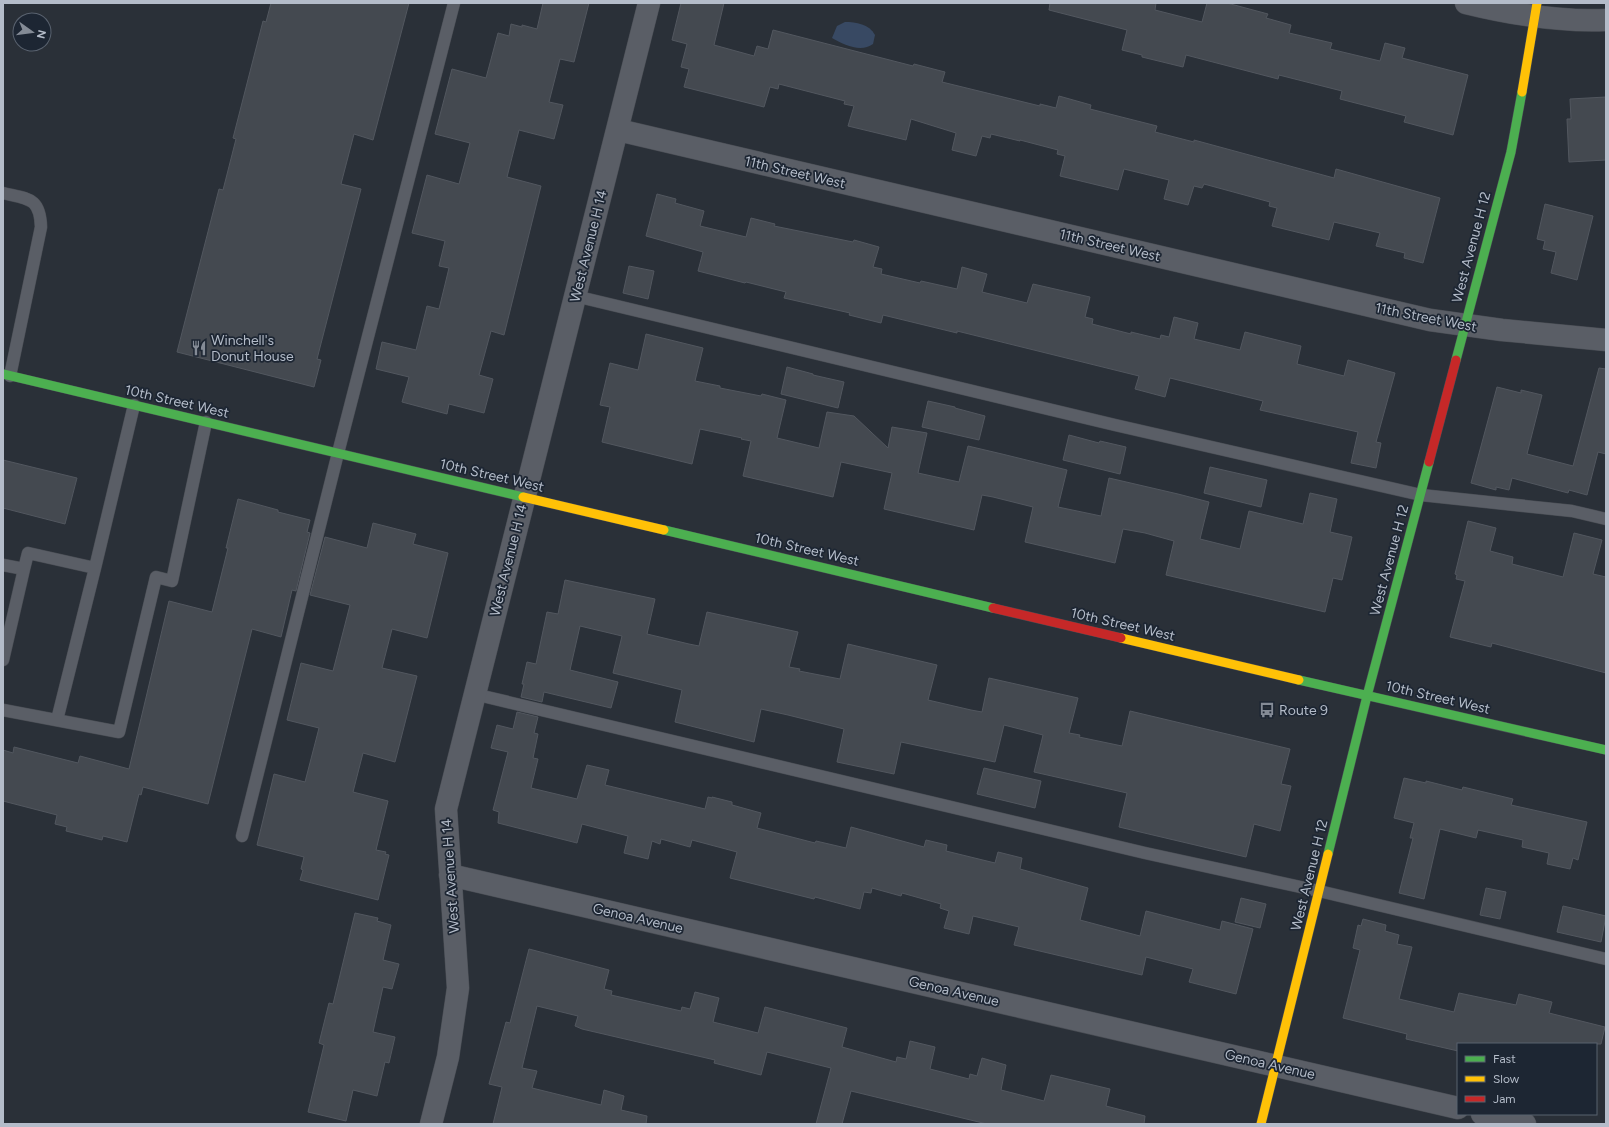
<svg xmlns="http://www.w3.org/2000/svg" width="1609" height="1127" font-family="Figtree,sans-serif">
<rect width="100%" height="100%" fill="#2a3038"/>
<path fill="#384963" d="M 845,22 C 856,22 869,24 875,35 L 873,44 C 861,53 844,45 832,38 L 837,26 Z"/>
<path fill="#444950" stroke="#52575f" d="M 271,3 L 409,3 L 373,140 L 354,134 L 341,184 L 361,189 L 317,359 L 321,360 L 314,387 L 177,352 L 219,189 L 223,190 L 236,139 L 233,138 L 263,21 L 266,22 Z
M 543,3 L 589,3 L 574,62 L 560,59 L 549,102 L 563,105 L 554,139 L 519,130 L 507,177 L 541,186 L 504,335 L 491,331 L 479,375 L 493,379 L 484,413 L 449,404 L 447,414 L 402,402 L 409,377 L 376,369 L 382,342 L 416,350 L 427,306 L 439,309 L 449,268 L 439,266 L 445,241 L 412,233 L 427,175 L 459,184 L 470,143 L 435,134 L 452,69 L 486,78 L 498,33 L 509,36 L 511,24 L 522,27 L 522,25 L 537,29 Z
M 681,3 L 724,3 L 714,45 L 754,56 L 757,46 L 768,49 L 773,30 L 913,66 L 914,64 L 945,72 L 942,82 L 1040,106 L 1040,104 L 1056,108 L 1059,96 L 1091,105 L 1090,109 L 1157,126 L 1155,132 L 1194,142 L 1194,140 L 1334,178 L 1336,169 L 1440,198 L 1423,263 L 1404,258 L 1405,253 L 1376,246 L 1380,233 L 1334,222 L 1329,240 L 1272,226 L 1277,208 L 1269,206 L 1270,202 L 1204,184 L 1202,188 L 1194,186 L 1188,205 L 1164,199 L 1169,180 L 1124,169 L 1118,190 L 1060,176 L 1065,156 L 1057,154 L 1058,150 L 1020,140 L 1020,141 L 991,134 L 990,138 L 982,136 L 976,156 L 952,150 L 956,133 L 911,119 L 906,140 L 848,126 L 854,106 L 844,104 L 845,101 L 779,84 L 778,89 L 770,87 L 764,107 L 684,87 L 689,69 L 681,67 L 687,44 L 672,40 Z
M 1050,3 L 1156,3 L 1155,10 L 1202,22 L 1207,3 L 1227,3 L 1268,14 L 1266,18 L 1291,25 L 1289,33 L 1332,43 L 1330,49 L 1380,61 L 1385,43 L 1405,48 L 1402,58 L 1468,75 L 1453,135 L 1404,122 L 1406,116 L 1340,99 L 1342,91 L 1279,75 L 1278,79 L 1186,55 L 1183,67 L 1142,57 L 1142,55 L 1122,50 L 1127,30 L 1049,10 Z
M 1606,97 L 1606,160 L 1569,162 L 1567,119 L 1571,119 L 1570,99 Z
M 657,194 L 676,199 L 675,203 L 704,211 L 700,226 L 746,237 L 751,218 L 775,224 L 774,226 L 853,242 L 854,240 L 879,247 L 873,267 L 882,269 L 881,274 L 920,283 L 921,281 L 957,289 L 962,267 L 987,274 L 982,292 L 1027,303 L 1033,284 L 1090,297 L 1085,317 L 1093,319 L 1092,324 L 1131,334 L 1131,332 L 1160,339 L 1161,335 L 1169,337 L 1174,317 L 1198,323 L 1194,339 L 1240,350 L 1245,332 L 1301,346 L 1297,364 L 1344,376 L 1348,360 L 1395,373 L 1376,442 L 1381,443 L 1376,468 L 1351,463 L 1358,432 L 1260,410 L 1263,401 L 1170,378 L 1165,397 L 1135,389 L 1139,376 L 957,331 L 957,333 L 883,315 L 881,323 L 849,315 L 850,313 L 784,298 L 786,292 L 746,282 L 745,283 L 698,271 L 703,252 L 646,236 Z
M 1545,204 L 1593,216 L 1577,280 L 1551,273 L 1556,252 L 1543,249 L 1545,241 L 1537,239 Z
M 629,266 L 654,271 L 648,299 L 623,293 Z
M 646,334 L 703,348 L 695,381 L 720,386 L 720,388 L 761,396 L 762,394 L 786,400 L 777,438 L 819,448 L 827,412 L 854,416 L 888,448 L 892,427 L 927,433 L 918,473 L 959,482 L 968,446 L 1002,454 L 1067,470 L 1058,507 L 1101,516 L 1109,478 L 1178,494 L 1209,502 L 1200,539 L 1240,549 L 1249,511 L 1303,524 L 1310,493 L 1337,499 L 1330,532 L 1352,537 L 1342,580 L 1333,578 L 1325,612 L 1166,575 L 1174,541 L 1145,533 L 1123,529 L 1115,563 L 1025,542 L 1033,507 L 993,497 L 982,495 L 974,530 L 884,509 L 892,473 L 841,462 L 833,497 L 743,476 L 751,441 L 741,439 L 742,438 L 700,429 L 692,464 L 602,442 L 610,407 L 600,405 L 610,363 L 638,370 Z
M 787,367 L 813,374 L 813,375 L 844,382 L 838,408 L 781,394 Z
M 1599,368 L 1606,369 L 1606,454 L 1598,452 L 1587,495 L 1569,490 L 1568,493 L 1512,478 L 1509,490 L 1496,487 L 1496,490 L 1471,483 L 1497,387 L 1521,393 L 1521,390 L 1542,395 L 1527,454 L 1573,466 Z
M 928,401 L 955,407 L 955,408 L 985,416 L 979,440 L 922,427 Z
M 1069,435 L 1099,443 L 1100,441 L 1126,447 L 1120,474 L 1063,460 Z
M 3,460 L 77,478 L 65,524 L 3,508 Z
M 1210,467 L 1267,480 L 1261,507 L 1204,493 Z
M 238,499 L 278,510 L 278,512 L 310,520 L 307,532 L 310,533 L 296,591 L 292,590 L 281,637 L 252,629 L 208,804 L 143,787 L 141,795 L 139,794 L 127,842 L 103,836 L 102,840 L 66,831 L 67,827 L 55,824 L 57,815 L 3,801 L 3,750 L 13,753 L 14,747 L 78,763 L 80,756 L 129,769 L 169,601 L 212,612 L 228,548 L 226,548 Z
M 1468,521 L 1496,528 L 1490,551 L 1513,557 L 1512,564 L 1563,577 L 1574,533 L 1602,540 L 1593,574 L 1606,577 L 1606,673 L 1492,643 L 1491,647 L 1450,637 L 1465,581 L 1456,579 L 1457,575 L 1455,574 Z
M 373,523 L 416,534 L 413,544 L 448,553 L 427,638 L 392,629 L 382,668 L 417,676 L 395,762 L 363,753 L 353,792 L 388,801 L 376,850 L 386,852 L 385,854 L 389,855 L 378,900 L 300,880 L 303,870 L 301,869 L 304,857 L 257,845 L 274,774 L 305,782 L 319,728 L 287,720 L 301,663 L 333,671 L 350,605 L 310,595 L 325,537 L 367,548 Z
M 565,580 L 655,599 L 647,634 L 689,644 L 699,646 L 707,612 L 798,632 L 789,667 L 800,669 L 799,671 L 840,679 L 848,644 L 937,665 L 928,700 L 971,710 L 982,712 L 989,678 L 1078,698 L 1069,733 L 1080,735 L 1079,737 L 1122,746 L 1130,711 L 1290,749 L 1281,784 L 1291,786 L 1280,831 L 1254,824 L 1246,857 L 1119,827 L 1127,793 L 1034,772 L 1043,735 L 1004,725 L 995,762 L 901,742 L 894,774 L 837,762 L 844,729 L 788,715 L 761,709 L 754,742 L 675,722 L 682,690 L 613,673 L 622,636 L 580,626 L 570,670 L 618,682 L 611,708 L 544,692 L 542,702 L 521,697 L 524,684 L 522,684 L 527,662 L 536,664 L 547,612 L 558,614 Z
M 517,712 L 538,717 L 534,733 L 538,734 L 533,758 L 538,759 L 531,788 L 577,799 L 587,765 L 609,770 L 605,785 L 705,809 L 708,797 L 712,798 L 712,797 L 732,802 L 732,805 L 761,813 L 757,828 L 815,843 L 816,841 L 846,848 L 851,827 L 924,847 L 926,840 L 947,845 L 946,851 L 995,863 L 998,852 L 1022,858 L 1020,869 L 1088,888 L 1080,920 L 1140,936 L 1146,911 L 1220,930 L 1222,921 L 1253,929 L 1236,994 L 1189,982 L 1193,969 L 1146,957 L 1142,975 L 1014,945 L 1019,927 L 973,916 L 969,934 L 944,928 L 949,911 L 940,908 L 941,904 L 902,893 L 901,896 L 872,888 L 871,893 L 864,892 L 860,909 L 815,897 L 814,899 L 730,878 L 737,852 L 692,840 L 690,847 L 661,839 L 660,844 L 652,841 L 648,859 L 624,853 L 628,836 L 582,824 L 577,843 L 498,823 L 499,812 L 493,810 L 508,752 L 491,748 L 497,725 L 513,729 Z
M 984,768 L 1041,781 L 1035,808 L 977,794 Z
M 1404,778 L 1426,783 L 1426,781 L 1462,790 L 1463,787 L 1513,799 L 1511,805 L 1587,822 L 1578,860 L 1573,858 L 1570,869 L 1547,864 L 1549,853 L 1522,847 L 1523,840 L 1478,830 L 1476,838 L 1440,829 L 1424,899 L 1399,893 L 1413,838 L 1410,838 L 1414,823 L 1394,818 Z
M 1486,888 L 1506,892 L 1500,919 L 1480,915 Z
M 1241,898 L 1266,904 L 1260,928 L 1235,922 Z
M 1563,906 L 1606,916 L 1601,942 L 1557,932 Z
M 355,913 L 378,918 L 377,921 L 391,925 L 383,960 L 399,964 L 392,989 L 383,987 L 373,1032 L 395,1037 L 389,1063 L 385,1062 L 377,1096 L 353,1090 L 346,1121 L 308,1112 L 324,1045 L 319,1043 L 329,1003 L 333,1004 Z
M 1363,919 L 1386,925 L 1385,931 L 1399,935 L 1397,944 L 1412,947 L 1399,999 L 1454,1012 L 1459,993 L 1516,1005 L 1519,994 L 1552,1002 L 1549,1013 L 1605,1027 L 1601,1044 L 1458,1044 L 1458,1051 L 1406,1039 L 1407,1034 L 1343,1018 L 1360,950 L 1353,948 L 1358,925 L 1361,926 Z
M 529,949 L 609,970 L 604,989 L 612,991 L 611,995 L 681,1011 L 682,1007 L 690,1009 L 695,992 L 719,998 L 713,1022 L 758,1033 L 765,1007 L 847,1028 L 842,1047 L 896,1062 L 897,1057 L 906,1059 L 910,1041 L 935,1047 L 930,1069 L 969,1079 L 970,1074 L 977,1076 L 982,1058 L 1006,1065 L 1001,1090 L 1044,1101 L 1051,1075 L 1110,1089 L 1106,1106 L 1145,1116 L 1144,1124 L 987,1124 L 851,1091 L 842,1124 L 816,1124 L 831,1068 L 767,1052 L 761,1075 L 714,1063 L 715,1060 L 582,1029 L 575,1026 L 578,1016 L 537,1006 L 522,1068 L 537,1071 L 532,1088 L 601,1105 L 604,1090 L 624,1096 L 621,1110 L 647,1116 L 646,1124 L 493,1124 L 502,1087 L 489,1084 L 506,1022 L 510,1023 Z"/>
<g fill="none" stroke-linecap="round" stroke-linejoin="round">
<defs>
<path id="lane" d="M 3,193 C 28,199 40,197 41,227 L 10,376
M 575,296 L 1115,425 L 1421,495 L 1572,511 L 1606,519
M 3,565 L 24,569 L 28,553 L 95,568 L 134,405
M 3,660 L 24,569
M 474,694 L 1145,853 L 1319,891 L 1606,959
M 3,710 L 119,732 L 156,577 L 172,581 L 206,422
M 57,720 L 95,568
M 242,836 L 338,453 L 454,3"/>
<path id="street" d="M 1466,3 C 1511,14 1559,22 1606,20
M 618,130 L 1430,320 L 1502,330 L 1606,340
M 450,875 L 1458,1108
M 1482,1114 L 1525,1124
M 431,1124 L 448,1057 L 458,988 L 446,809 L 649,3"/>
<path id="fast" d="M 1456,360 L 1511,152 L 1522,92
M 3,374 L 523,497
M 664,530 L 993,608
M 1299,680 L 1606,750
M 1328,854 L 1367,696 L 1429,462"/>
<path id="slow" d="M 1522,92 L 1537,3
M 523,497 L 664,530
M 1121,638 L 1299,680
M 1261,1124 L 1328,854"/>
<path id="jam" d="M 1429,462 L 1456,360
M 993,608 L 1121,638"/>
</defs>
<use href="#lane" stroke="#484c53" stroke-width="13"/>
<use href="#street" stroke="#484c53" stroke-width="23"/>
<use href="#fast" stroke="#484c53" stroke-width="10"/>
<use href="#slow" stroke="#484c53" stroke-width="10"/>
<use href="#jam" stroke="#484c53" stroke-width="10"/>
<use href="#lane" stroke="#5a5e66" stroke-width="12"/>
<use href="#street" stroke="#5a5e66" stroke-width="22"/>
<use href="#fast" stroke="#4caf50" stroke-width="9"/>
<use href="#slow" stroke="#ffc107" stroke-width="9"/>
<use href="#jam" stroke="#c62828" stroke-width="9"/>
</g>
<defs>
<symbol id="restaurant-bare" viewBox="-9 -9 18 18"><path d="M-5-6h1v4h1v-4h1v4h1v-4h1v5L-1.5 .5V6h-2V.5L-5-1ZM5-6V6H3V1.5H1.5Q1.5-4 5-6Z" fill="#848b96" stroke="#1d2633" stroke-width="2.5" paint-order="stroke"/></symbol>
<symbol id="bus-bare" viewBox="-9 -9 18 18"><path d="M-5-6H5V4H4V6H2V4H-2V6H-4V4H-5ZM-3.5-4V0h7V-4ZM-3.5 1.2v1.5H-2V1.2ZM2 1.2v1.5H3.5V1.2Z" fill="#848b96" stroke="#1d2633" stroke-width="2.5" paint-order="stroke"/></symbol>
</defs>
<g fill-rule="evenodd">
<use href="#restaurant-bare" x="188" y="337" width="22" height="22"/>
<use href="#bus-bare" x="1256" y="699" width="22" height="22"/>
</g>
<g text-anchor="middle" stroke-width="3.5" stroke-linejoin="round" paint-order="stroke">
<g font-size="14" fill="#b4bcc9" stroke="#1d2633">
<text transform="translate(795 172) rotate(13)" y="5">11th Street West</text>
<text transform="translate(1110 245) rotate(13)" y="5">11th Street West</text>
<text transform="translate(588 246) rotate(-76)" y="5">West Avenue H 14</text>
<text transform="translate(1471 247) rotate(-75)" y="5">West Avenue H 12</text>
<text transform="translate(1426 317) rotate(11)" y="5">11th Street West</text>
<text transform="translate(177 401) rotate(13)" y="5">10th Street West</text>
<text transform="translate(492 475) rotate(13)" y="5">10th Street West</text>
<text transform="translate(807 549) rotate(13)" y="5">10th Street West</text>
<text transform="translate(508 560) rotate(-76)" y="5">West Avenue H 14</text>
<text transform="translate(1389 560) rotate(-75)" y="5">West Avenue H 12</text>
<text transform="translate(1123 624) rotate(13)" y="5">10th Street West</text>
<text transform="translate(1438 697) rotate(13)" y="5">10th Street West</text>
<text transform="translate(1309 875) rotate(-76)" y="5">West Avenue H 12</text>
<text transform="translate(450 876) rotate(-94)" y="5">West Avenue H 14</text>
<text transform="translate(638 918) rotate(13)" y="5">Genoa Avenue</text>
<text transform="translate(954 991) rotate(13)" y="5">Genoa Avenue</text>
<text transform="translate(1270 1064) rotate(13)" y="5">Genoa Avenue</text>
</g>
<g font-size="14" fill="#b4bcc9" stroke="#1d2633" text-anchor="start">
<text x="211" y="345">Winchell's<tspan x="211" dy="16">Donut House</tspan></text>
<text x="1279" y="715">Route 9</text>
</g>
</g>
<rect width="1609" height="1127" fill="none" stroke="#b4bcc9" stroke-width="8"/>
<rect x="1457" y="1043" width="140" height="72" fill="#1d2633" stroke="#59626f"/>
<rect x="1465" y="1056" width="20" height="6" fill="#4caf50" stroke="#59626f"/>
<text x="1493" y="1063" font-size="12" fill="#b4bcc9">Fast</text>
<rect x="1465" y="1076" width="20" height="6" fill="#ffc107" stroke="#59626f"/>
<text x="1493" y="1083" font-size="12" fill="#b4bcc9">Slow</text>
<rect x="1465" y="1096" width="20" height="6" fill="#c62828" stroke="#59626f"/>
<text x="1493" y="1103" font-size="12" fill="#b4bcc9">Jam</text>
<g transform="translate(32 32) rotate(104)"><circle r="19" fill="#1d2633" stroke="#59626f"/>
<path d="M0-3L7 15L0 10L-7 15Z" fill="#848b96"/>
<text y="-6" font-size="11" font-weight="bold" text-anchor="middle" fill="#b4bcc9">N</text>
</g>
</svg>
